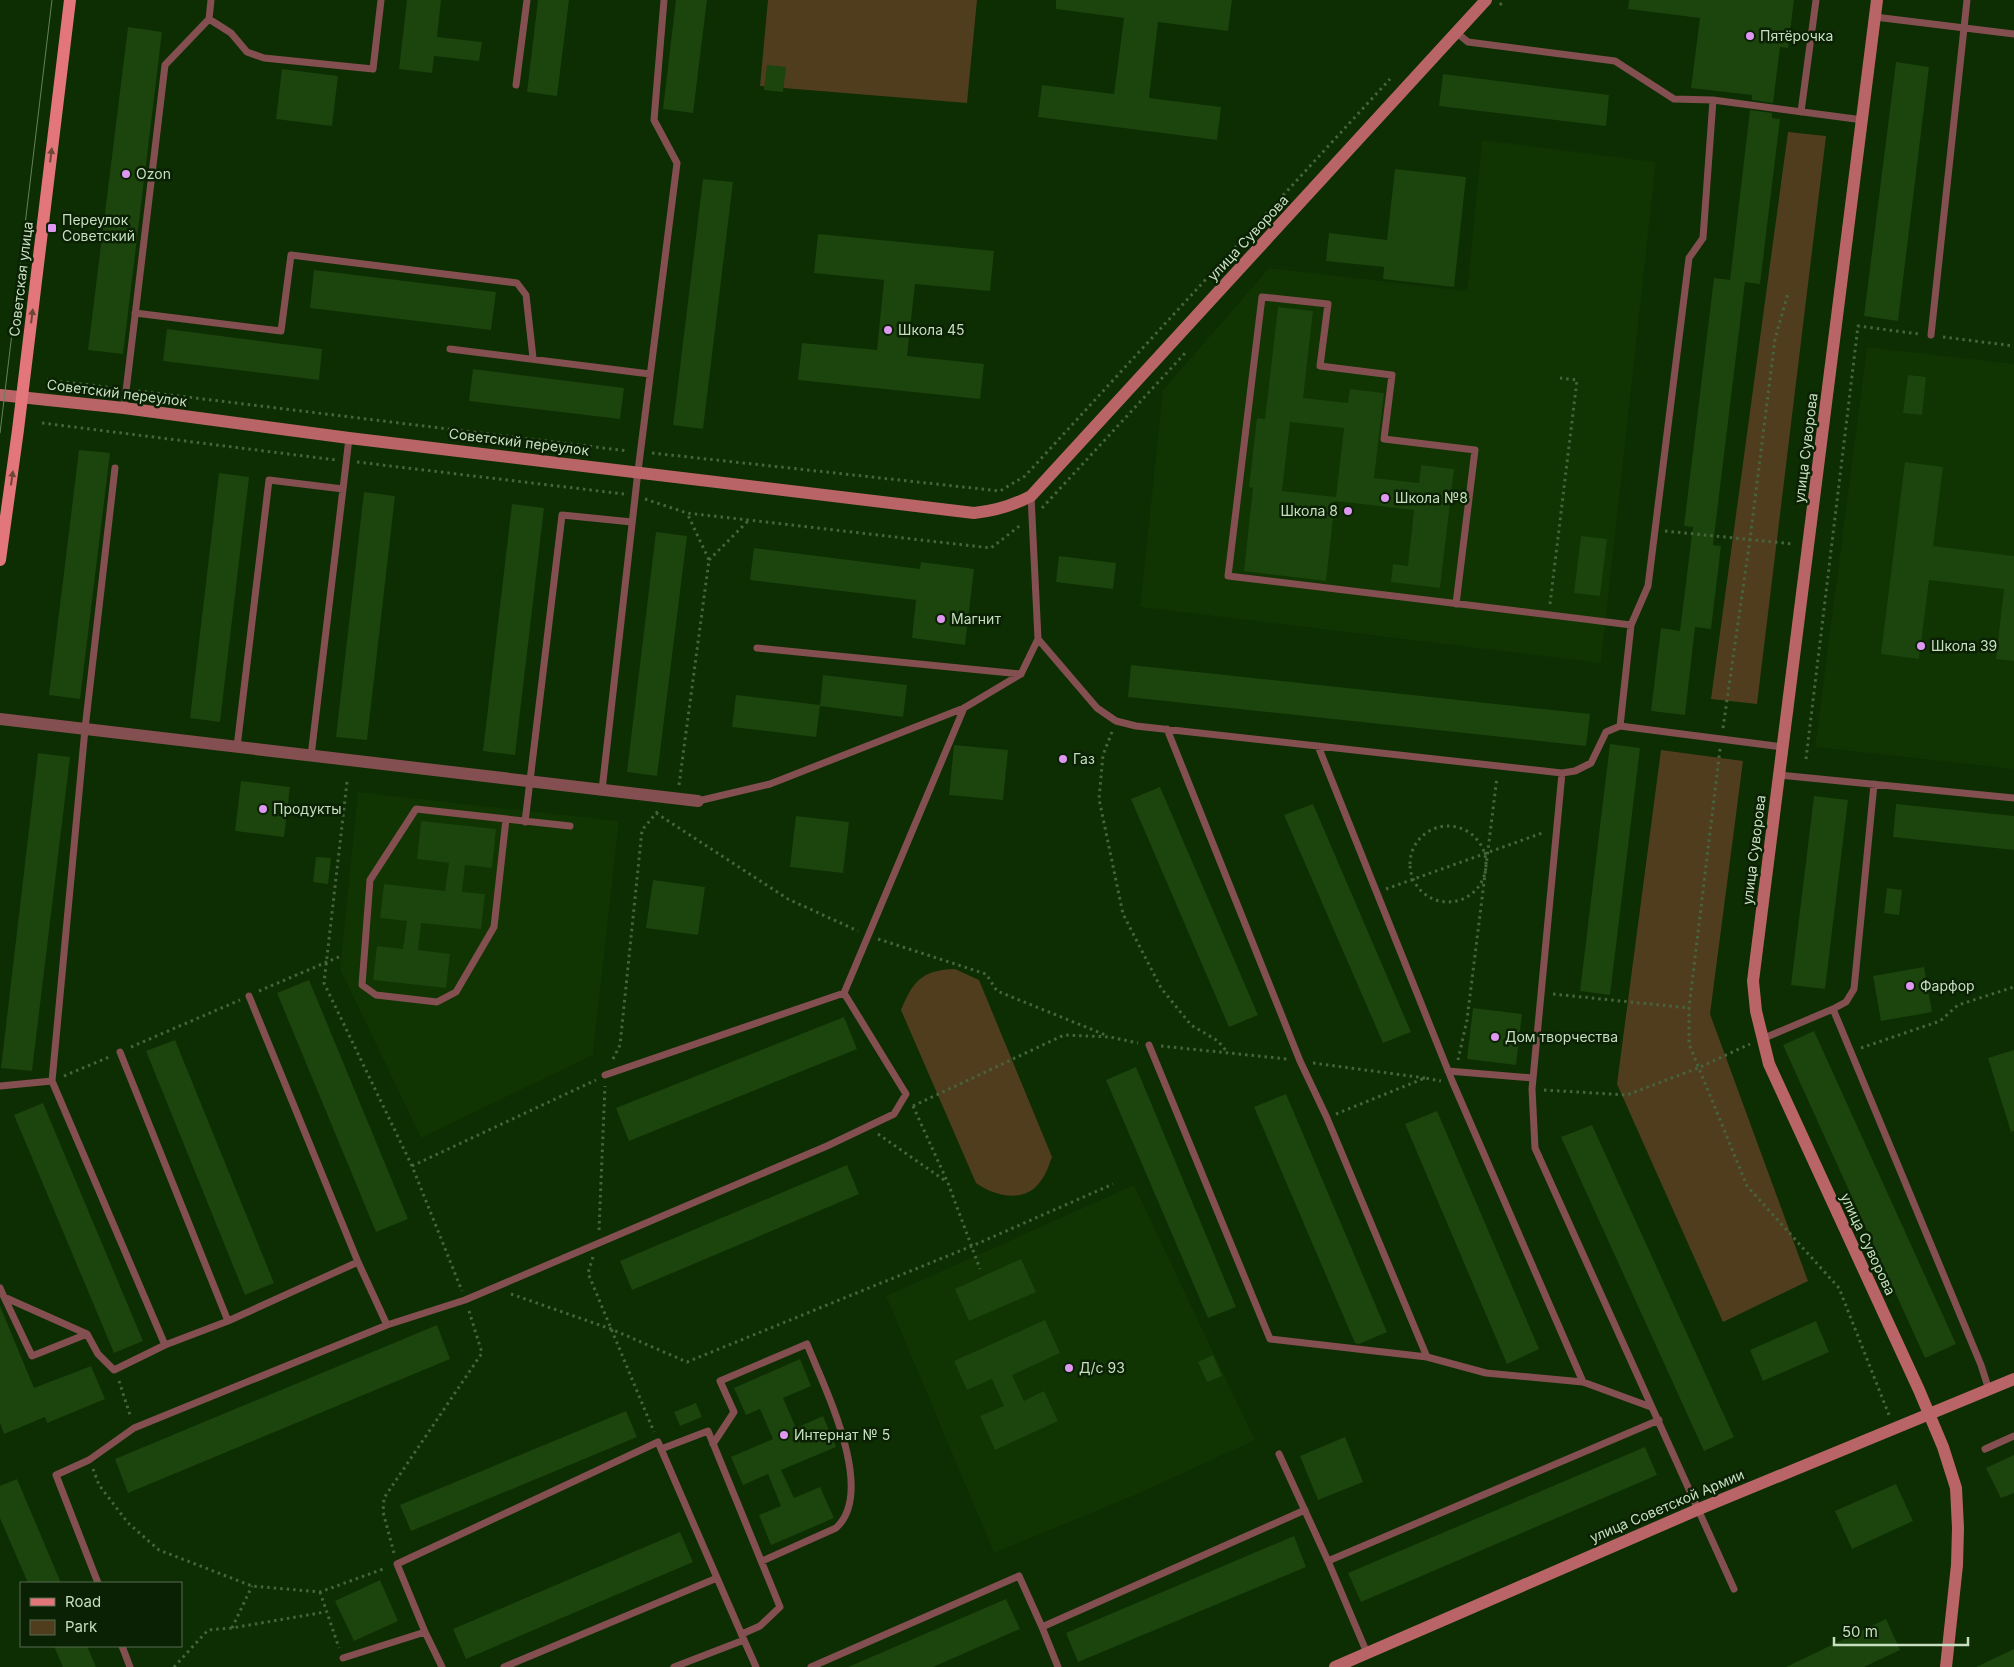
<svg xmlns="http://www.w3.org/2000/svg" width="2014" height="1667" font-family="Inter,sans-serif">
<rect width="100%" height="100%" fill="#0d2d02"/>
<path fill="#103402" d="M 1482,140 L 1656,162 L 1601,663 L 1140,607 L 1163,390 L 1269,268 L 1467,291 Z
M 1867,347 L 2014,364 L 2014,769 L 1815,747 Z
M 358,792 L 619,821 L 593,1055 L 421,1138 L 340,969 Z
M 1134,1185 L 1255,1440 L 1140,1493 L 994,1553 L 886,1296 Z"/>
<path fill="#503d1e" d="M 768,0 L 977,0 L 967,103 L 760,86 Z
M 1788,132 L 1826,136 L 1757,704 L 1711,699 Z
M 1661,750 L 1743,761 L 1710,1014 L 1808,1281 L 1723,1322 L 1617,1084 Z
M 955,969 L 979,980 L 1052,1157 C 1049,1165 1046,1175 1040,1182 C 1024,1204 994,1196 976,1183 L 901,1010 C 913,981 922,970 955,969 Z"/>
<path fill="#1c440d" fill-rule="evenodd" d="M 407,0 L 441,0 L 437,37 L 482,42 L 479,61 L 434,56 L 432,73 L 399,69 Z
M 538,0 L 569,0 L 557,96 L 527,92 Z
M 676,0 L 707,0 L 693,113 L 663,109 Z
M 1056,0 L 1232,0 L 1228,31 L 1158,22 L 1149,98 L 1221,107 L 1217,140 L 1038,117 L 1042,85 L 1114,94 L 1124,18 L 1056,9 Z
M 1629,0 L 1794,0 L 1788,48 L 1780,47 L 1773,103 L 1752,100 L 1752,95 L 1691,88 L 1700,18 L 1628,9 Z
M 128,27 L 162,32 L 123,354 L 88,350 Z
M 1896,62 L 1929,67 L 1898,321 L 1864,316 Z
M 767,65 L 786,67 L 783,92 L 764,90 Z
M 282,69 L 338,76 L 332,126 L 276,119 Z
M 1443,74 L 1609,95 L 1606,126 L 1439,106 Z
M 1750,110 L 1772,113 L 1772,118 L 1780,119 L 1760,284 L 1745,282 L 1713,545 L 1721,546 L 1711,629 L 1695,627 L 1685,715 L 1651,711 L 1661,628 L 1680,631 L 1693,527 L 1684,526 L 1714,278 L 1730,280 Z
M 1395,169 L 1466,177 L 1454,287 L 1383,279 L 1384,267 L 1326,261 L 1329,233 L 1387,240 Z
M 703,179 L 733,182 L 703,429 L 673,425 Z
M 818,234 L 994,251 L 990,291 L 915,284 L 907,356 L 984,364 L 980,399 L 798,380 L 802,343 L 877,350 L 884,280 L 814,273 Z
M 314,270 L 496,292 L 491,330 L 310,308 Z
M 1278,307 L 1313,311 L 1303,398 L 1348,403 L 1350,389 L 1384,393 L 1374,478 L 1419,483 L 1421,465 L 1454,469 L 1440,588 L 1391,582 L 1393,564 L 1408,566 L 1414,510 L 1335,501 L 1326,581 L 1244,571 L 1253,488 L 1249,487 L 1257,418 L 1265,419 ZM 1290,422 L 1344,428 L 1336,497 L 1282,491 Z
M 167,329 L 322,349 L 319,380 L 163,361 Z
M 473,369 L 624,388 L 620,419 L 469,401 Z
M 1908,375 L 1926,377 L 1922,415 L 1903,413 Z
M 79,450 L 110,453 L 80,699 L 49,695 Z
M 1905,462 L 1943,467 L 1933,546 L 2014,556 L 2014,661 L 1996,659 L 2004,589 L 1929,580 L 1919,659 L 1881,654 Z
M 219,473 L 249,477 L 220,722 L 190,718 Z
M 364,492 L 395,496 L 367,740 L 336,737 Z
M 512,504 L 544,508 L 515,755 L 483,751 Z
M 656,532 L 687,536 L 657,776 L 627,772 Z
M 1581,536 L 1607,539 L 1600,596 L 1574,593 Z
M 754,548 L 920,569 L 921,562 L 974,569 L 965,645 L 912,638 L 916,600 L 750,580 Z
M 1059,556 L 1116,563 L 1113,589 L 1056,582 Z
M 1131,665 L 1590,714 L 1586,746 L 1128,697 Z
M 823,675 L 907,685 L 903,717 L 820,706 L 816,737 L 732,727 L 736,695 L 820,705 Z
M 1610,744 L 1640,748 L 1610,995 L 1580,991 Z
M 954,745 L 1008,750 L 1003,800 L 949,795 Z
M 38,753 L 70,757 L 32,1071 L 1,1068 Z
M 241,781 L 290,787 L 284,837 L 235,831 Z
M 1160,787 L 1258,1015 L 1229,1027 L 1131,799 Z
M 1814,796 L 1848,800 L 1825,989 L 1791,985 Z
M 1313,804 L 1411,1032 L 1383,1043 L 1284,815 Z
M 1896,804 L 2014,816 L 2014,850 L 1893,837 Z
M 796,816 L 849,822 L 843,873 L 790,867 Z
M 421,821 L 496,829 L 492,868 L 465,865 L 462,892 L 485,894 L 481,929 L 421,923 L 418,950 L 450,954 L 446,988 L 373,980 L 377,946 L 403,949 L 407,921 L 380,918 L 384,884 L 445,891 L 449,863 L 417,859 Z
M 316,857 L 331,858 L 328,884 L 313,882 Z
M 653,880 L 705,887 L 698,935 L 646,928 Z
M 1887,888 L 1902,890 L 1899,915 L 1884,913 Z
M 1924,967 L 1932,1012 L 1881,1021 L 1873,976 Z
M 309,980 L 408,1219 L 376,1232 L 277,993 Z
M 1473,1008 L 1522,1014 L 1516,1065 L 1467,1059 Z
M 844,1017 L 857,1049 L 629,1141 L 616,1108 Z
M 1814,1031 L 1956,1344 L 1925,1358 L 1783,1045 Z
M 175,1040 L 274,1283 L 245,1295 L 146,1051 Z
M 2014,1050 L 2014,1131 L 2011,1132 L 1988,1058 Z
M 1136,1067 L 1236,1307 L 1208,1318 L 1106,1080 Z
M 1286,1094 L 1387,1332 L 1359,1344 L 1355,1343 L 1254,1107 Z
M 43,1103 L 143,1341 L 114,1353 L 14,1115 Z
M 1437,1111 L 1539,1349 L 1507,1364 L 1405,1124 Z
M 1592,1125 L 1734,1437 L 1704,1451 L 1561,1137 Z
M 847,1165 L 859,1194 L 632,1290 L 620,1261 Z
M 1021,1259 L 1036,1292 L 969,1321 L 955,1289 Z
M 0,1306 L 34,1388 L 91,1366 L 105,1399 L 47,1423 L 45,1417 L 4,1434 L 0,1423 Z
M 1045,1320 L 1060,1353 L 1012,1375 L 1024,1401 L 1044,1391 L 1058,1421 L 995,1450 L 980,1416 L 1004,1406 L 992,1379 L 967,1390 L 954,1361 Z
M 1816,1321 L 1829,1352 L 1763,1381 L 1750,1350 Z
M 437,1325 L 450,1359 L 128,1493 L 115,1459 Z
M 1213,1355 L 1222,1376 L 1207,1382 L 1198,1362 Z
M 800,1359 L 811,1386 L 783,1398 L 796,1428 L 823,1416 L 836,1447 L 781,1470 L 794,1498 L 820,1487 L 834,1518 L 771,1545 L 759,1515 L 781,1506 L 768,1474 L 743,1485 L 731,1457 L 773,1439 L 760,1409 L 746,1415 L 734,1388 Z
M 696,1403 L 702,1417 L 680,1426 L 674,1412 Z
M 626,1411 L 637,1437 L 411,1531 L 400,1505 Z
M 1345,1437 L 1363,1482 L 1318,1500 L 1300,1456 Z
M 1645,1447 L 1657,1475 L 1361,1602 L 1348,1573 Z
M 2014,1455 L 2014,1493 L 2001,1498 L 1986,1468 Z
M 17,1479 L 61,1583 L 28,1583 L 0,1518 L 0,1486 Z
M 1896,1484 L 1913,1521 L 1852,1549 L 1835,1511 Z
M 680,1532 L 693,1562 L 466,1659 L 453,1629 Z
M 1294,1536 L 1306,1567 L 1078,1662 L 1066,1633 Z
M 380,1580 L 398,1621 L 354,1641 L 335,1601 Z
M 1006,1599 L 1020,1629 L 933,1667 L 848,1667 Z
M 1886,1619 L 1900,1650 L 1864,1667 L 1786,1667 Z
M 54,1646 L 87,1646 L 96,1667 L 63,1667 Z
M 2014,1649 L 2014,1667 L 1976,1667 Z"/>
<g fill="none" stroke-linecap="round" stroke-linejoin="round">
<path stroke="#46643d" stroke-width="3" stroke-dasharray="2.5 4" stroke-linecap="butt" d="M 1500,5 L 1504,0
M 1943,337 L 2014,346
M 47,380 L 115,388
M 138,391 L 628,451
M 42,423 L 336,460
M 652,453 L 1000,491 L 1025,476 L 1390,79
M 357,462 L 624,494
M 645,499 L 687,513 L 991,548 L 1022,524
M 1042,508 L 1187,351
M 1665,531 L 1794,544
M 709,560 L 748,521
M 1550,604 L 1577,380 L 1560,378
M 1723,728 L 1750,539 L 1775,339 L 1788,293
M 1112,732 L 1103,755 L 1099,799 L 1123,914 L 1161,988 L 1191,1025 L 1218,1041 L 1228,1053
M 1720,749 L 1689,1008 L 1689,1044 L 1747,1186 L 1839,1288 L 1889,1415
M 1806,759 L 1858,326 L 1919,334
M 347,782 L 324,983 L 412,1166 L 462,1291
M 679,785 L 709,560 L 687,513
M 656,813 L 788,899 L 858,931
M1410 864a38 38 0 1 1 76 0a38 38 0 1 1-76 0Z
M 1386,889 L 1545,832
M 878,939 L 986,974 L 997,991 L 1108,1036
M 259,991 L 341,956
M 1553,994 L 1689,1008
M 1161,1046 L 1287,1059
M 131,1047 L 240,1000
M 1861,1048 L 1940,1021 L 1958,1005 L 2014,987
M 613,1059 L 620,1045 L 642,830 L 658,811
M 1458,1060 L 1467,1020 L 1497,777
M 1313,1063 L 1425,1078
M 64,1076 L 109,1057
M 1544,1090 L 1627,1095 L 1698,1068 L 1750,1044
M 913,1106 L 1064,1035 L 1110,1037 L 1138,1043
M 913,1106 L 948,1183 L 980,1269
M 1336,1114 L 1425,1078 L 1441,1081
M 878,1134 L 947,1182
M 412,1166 L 596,1080
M 599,1230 L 605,1086
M 593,1257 L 588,1273 L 654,1432
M 511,1294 L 611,1329 L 687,1362 L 972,1246 L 1113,1184
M 119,1381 L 131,1418
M 93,1469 L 99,1485 L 128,1523 L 159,1550 L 252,1586 L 320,1592 L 386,1568
M 394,1553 L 383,1512 L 384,1498 L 482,1353 L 469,1311
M 320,1592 L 339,1648
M 232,1628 L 252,1586
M 174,1667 L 208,1630 L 232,1628 L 325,1612"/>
<path stroke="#844f50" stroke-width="7" d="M 1875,17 L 2014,34
M 209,19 L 231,33 L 247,52 L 264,58 L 373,69 L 381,0
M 1457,33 L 1468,42 L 1615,61 L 1674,99 L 1713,100 L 1863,120
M 516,85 L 527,0
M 1801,112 L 1816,0
M 135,313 L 281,331 L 291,255 L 517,283 L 526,295 L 533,358
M 1931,335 L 1967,0
M 450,349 L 650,374
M 124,408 L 165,65 L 209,19 L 211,0
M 1456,604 L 1475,450 L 1384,439 L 1392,375 L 1320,366 L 1328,304 L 1262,297 L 1228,576 C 1363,592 1497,608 1631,625
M 1038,639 L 1097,708 L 1116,721 L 1136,726 L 1562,773
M 757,648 L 1021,674
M 1620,726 L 1631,625 L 1648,586 L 1689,258 L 1703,238 L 1713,100
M 1167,729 L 1300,1061 L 1327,1118 L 1427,1357
M 1318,746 L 1453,1083 L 1583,1382
M 237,747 L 269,480 L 343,489 L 349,438
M 311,756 L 343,489
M 1779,775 L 2014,798
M 602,790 L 638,471 L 677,163 L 654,120 L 664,0
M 698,801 L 770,784 L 964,708 L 1021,674 L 1038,639 L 1031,496
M 506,819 L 494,927 L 456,992 L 437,1002 L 376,995 L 362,985 L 370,880 L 416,809 L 570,826
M 525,822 L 562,515 L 632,522
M 844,993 L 964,708
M 249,996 L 358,1262 L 387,1325
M 1833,1009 L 1846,1002 L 1854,989 L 1874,784
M 1762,1039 L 1833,1009 L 1981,1365 L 1989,1390
M 1149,1045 L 1270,1339 L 1427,1357 L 1486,1373 L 1583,1382 L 1651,1407
M 120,1052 L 228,1321
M 1448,1071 L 1533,1078
M 52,1081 L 165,1345
M 0,1086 L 52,1081 L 85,729 L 115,468
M 0,1288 L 4,1297 L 87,1334
M 4,1297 L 32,1356 L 87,1334 L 98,1354 L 114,1370 L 165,1345 L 228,1321 L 358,1262
M 713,1444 L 734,1412 L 720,1381 L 807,1344 C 824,1387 877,1491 836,1528 L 762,1561
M 661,1449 L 708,1431 L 780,1607 L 760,1626 L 742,1634
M 1985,1449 L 2014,1436
M 1279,1454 L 1328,1561
M 98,1583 L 56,1475 L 89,1460 L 134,1428 L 387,1325 L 465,1300 L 827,1146 L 894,1114 L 906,1094 L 844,993 L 605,1075
M 1734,1589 L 1535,1148 L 1532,1089 L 1562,773 L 1575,771 L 1591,763 L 1606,732 L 1620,726 L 1783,747
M 122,1646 L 130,1667
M 1367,1653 L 1328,1561 L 1659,1420
M 343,1658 L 425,1632
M 442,1667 L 425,1632 L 397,1564 L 658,1442 L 744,1640
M 504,1667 L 717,1578
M 674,1667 L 744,1640 L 756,1667
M 811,1667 L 1019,1576 L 1042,1627
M 1058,1667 L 1042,1627 L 1305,1510"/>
<path stroke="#844f50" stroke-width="12" d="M 0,719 L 698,801"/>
<path stroke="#b96568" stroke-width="12" d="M 1877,0 L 1753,981 L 1756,1011 L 1769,1064 L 1919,1390 L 1943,1447 L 1956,1488 L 1958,1528 L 1957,1565 L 1946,1667
M 0,395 L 124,408 L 349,438 L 974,513 C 996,511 1012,506 1031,496 L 1486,0
M 1335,1667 L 1699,1509 L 2014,1379"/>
<path stroke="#e2767a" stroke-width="12" d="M 0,560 L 18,430 L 70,0"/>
<path stroke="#65815c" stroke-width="1" d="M 0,433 L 52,0"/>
</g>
<defs><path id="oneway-solid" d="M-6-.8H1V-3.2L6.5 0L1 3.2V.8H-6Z" transform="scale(1.25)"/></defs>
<g fill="#6c4739">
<use href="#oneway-solid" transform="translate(51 155) rotate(-83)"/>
<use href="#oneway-solid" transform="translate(32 316) rotate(-83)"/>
<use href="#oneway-solid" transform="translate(12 478) rotate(-82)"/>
</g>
<g fill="#de98f2" stroke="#0b2104" stroke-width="2">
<circle cx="1750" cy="36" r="5"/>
<circle cx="126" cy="174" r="5"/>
<rect x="47" y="223" width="10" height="10" rx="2.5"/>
<circle cx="888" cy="330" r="5"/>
<circle cx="1385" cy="498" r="5"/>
<circle cx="1348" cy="511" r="5"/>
<circle cx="941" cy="619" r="5"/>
<circle cx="1921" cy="646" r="5"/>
<circle cx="1063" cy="759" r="5"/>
<circle cx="263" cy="809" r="5"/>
<circle cx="1910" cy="986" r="5"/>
<circle cx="1495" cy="1037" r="5"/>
<circle cx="1069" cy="1368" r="5"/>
<circle cx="784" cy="1435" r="5"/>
</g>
<g text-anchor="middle" stroke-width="5" stroke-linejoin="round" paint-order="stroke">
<g font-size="14" fill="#c7dfc0" stroke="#0b2104" text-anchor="start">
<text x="1760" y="41">Пятёрочка</text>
<text x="136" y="179">Ozon</text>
<text x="62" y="225">Переулок<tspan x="62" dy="16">Советский</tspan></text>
<text x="898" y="335">Школа 45</text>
<text x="1395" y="503">Школа №8</text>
<text x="1338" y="516" text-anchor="end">Школа 8</text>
<text x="951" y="624">Магнит</text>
<text x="1931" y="651">Школа 39</text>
<text x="1073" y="764">Газ</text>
<text x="273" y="814">Продукты</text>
<text x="1920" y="991">Фарфор</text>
<text x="1505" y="1042">Дом творчества</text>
<text x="1079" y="1373">Д/с 93</text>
<text x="794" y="1440">Интернат № 5</text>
</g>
<g font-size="14" fill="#c7dfc0" stroke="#0b2104">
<text transform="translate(1248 238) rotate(-47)" y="5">улица Суворова</text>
<text transform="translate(21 279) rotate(-83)" y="5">Советская улица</text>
<text transform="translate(117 393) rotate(7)" y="5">Советский переулок</text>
<text transform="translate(519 442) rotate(7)" y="5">Советский переулок</text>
<text transform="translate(1806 448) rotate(-83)" y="5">улица Суворова</text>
<text transform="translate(1754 850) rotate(-83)" y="5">улица Суворова</text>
<text transform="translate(1868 1244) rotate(65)" y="5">улица Суворова</text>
<text transform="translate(1667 1506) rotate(-23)" y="5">улица Советской Армии</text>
</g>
</g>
<rect x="20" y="1582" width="162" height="65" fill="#0b2104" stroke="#566d4f"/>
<rect x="30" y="1598" width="25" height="8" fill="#e2767a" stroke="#566d4f"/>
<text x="65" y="1607" font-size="15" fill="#c7dfc0">Road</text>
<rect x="30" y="1620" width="25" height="15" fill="#503d1e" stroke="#566d4f"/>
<text x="65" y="1632" font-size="15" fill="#c7dfc0">Park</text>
<path d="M1834 1637v8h134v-8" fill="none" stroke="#c7dfc0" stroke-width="2.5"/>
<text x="1842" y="1637" font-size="15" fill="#c7dfc0" stroke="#0b2104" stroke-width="4" paint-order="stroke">50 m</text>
</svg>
